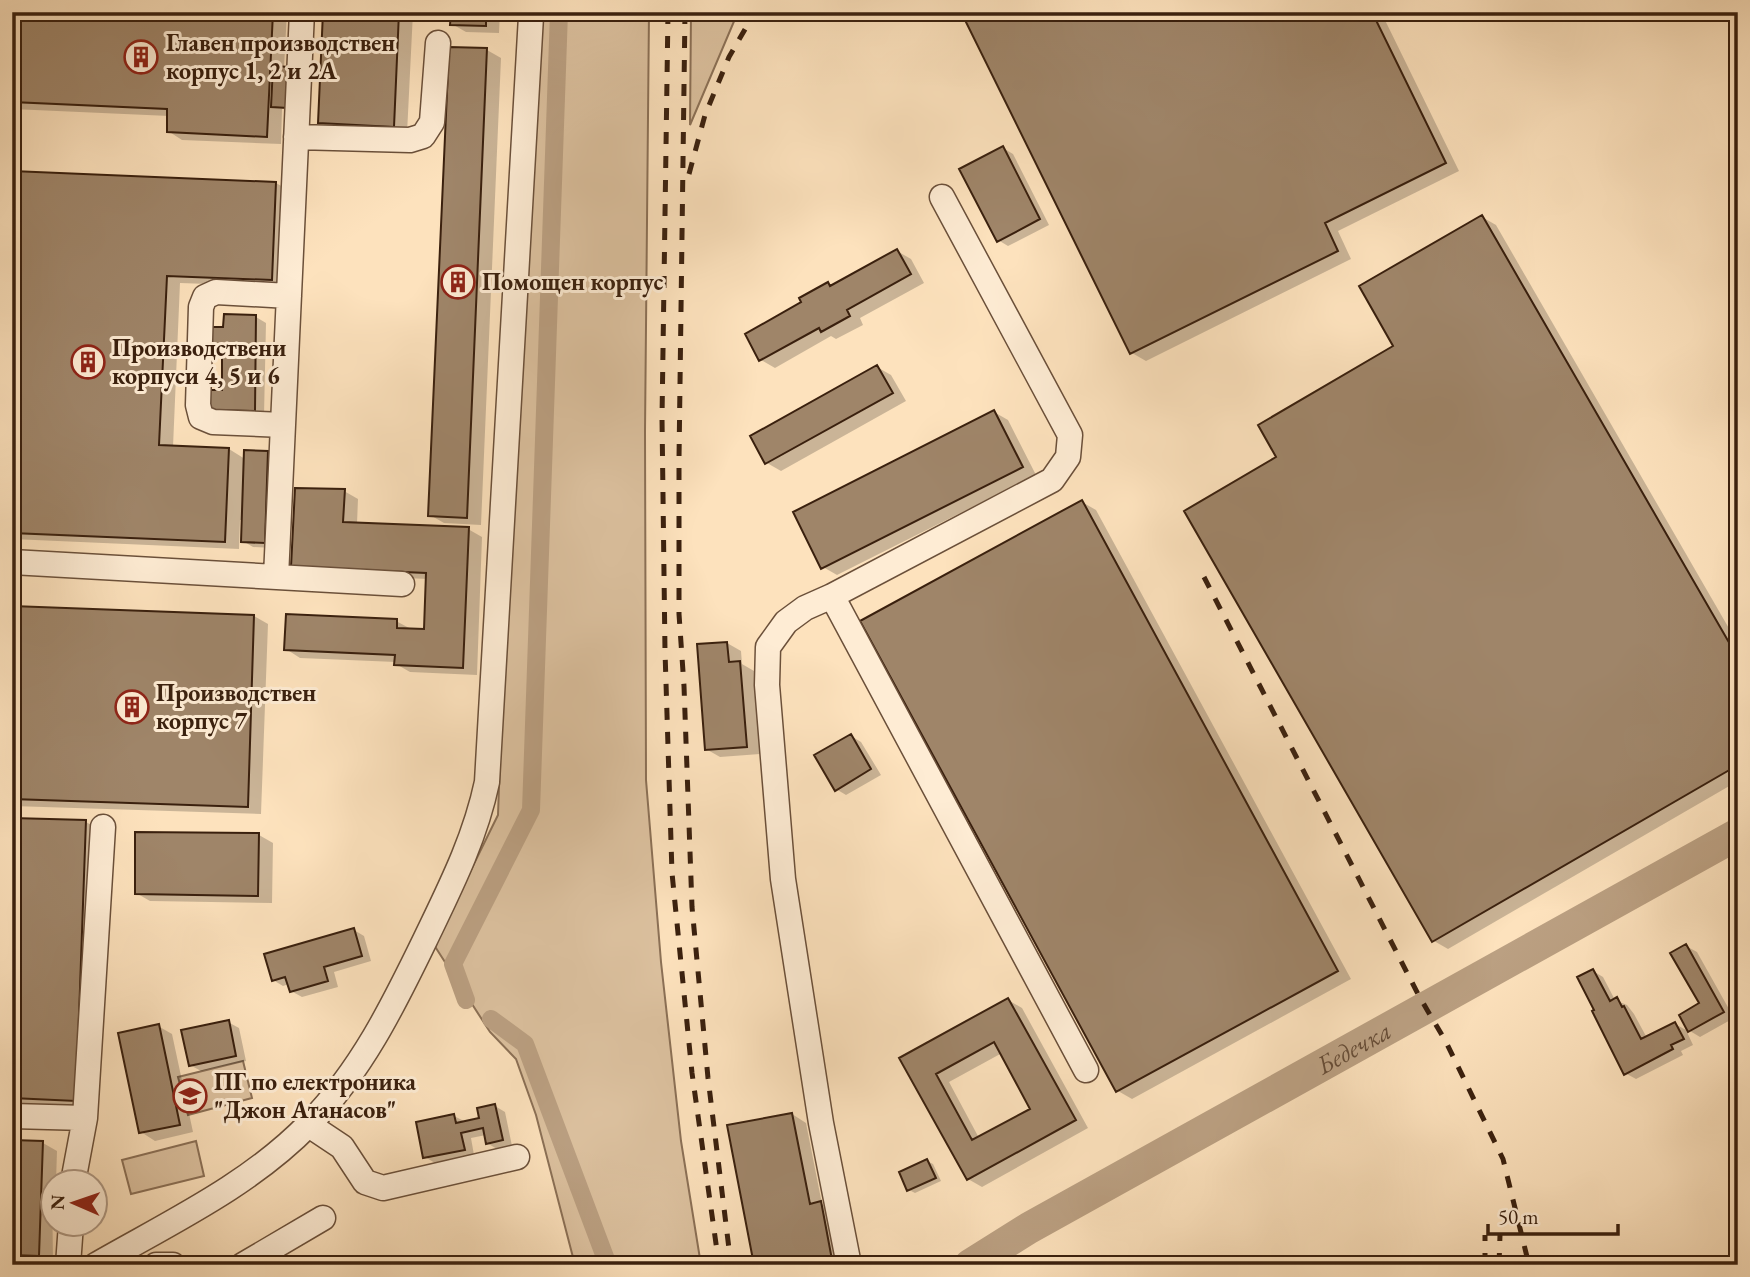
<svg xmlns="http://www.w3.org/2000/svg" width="1750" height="1277" font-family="'EB Garamond',serif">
<rect width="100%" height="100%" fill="#fde2bd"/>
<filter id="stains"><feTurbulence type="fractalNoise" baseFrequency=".00286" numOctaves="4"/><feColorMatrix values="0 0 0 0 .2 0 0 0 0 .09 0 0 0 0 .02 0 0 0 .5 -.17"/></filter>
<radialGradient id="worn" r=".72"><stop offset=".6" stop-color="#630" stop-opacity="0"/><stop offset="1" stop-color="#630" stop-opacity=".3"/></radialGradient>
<path fill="#dcc19f" stroke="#8b7056" stroke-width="2" d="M 527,12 L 649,12 L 645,432 L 646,780 L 661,962 L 681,1141 L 701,1265 L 575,1265 L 536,1115 L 516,1059 L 490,1032 L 434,945 L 498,815 Z
M 691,12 L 738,12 L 690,125 Z
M 243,1061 L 252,1098 L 188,1115 L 178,1077 Z
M 196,1141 L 204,1176 L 131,1194 L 122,1160 Z"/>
<path fill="#0003" fill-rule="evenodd" d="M 12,12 L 287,12 L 284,68 L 294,110 L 282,109 L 281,144 L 182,140 L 168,131 L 169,116 L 12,109 Z
M 325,12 L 413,12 L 407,134 L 334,130 L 320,122 Z
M 453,12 L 500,12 L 499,33 L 466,32 L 452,24 Z
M 963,12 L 1381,12 L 1459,171 L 1338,231 L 1351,259 L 1146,361 L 1132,353 Z
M 487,50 L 501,58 L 481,525 L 444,523 L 430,515 Z
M 1003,148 L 1013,154 L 1049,225 L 1008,246 L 998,240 Z
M 12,173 L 276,183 L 290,191 L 286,287 L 180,283 L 173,447 L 229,449 L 245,459 L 267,452 L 278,458 L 275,548 L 253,547 L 243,541 L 244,520 L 240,520 L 239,549 L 12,539 Z
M 1482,217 L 1496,225 L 1738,644 L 1738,781 L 1448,949 L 1434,941 L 1186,511 L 1279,458 L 1396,347 Z
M 897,251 L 911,259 L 924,283 L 860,318 L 863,325 L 836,339 L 831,336 L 775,368 L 761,360 L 804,303 L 828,284 L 832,287 Z
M 256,317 L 266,323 L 264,416 L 219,415 L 224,392 L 224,359 L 209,352 L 225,329 Z
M 877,367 L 891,375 L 906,401 L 781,471 L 767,463 Z
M 994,412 L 1008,420 L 1036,475 L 837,575 L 823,567 Z
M 344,491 L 358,499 L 357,524 L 468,529 L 482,537 L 477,675 L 410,672 L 396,664 L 396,662 L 300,658 L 286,649 L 396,621 L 411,629 L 425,631 L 428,579 L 307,574 Z
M 1082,502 L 1096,510 L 1351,979 L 1132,1099 L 1118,1091 L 862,622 Z
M 12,608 L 254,616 L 268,624 L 261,814 L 12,806 Z
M 727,643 L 741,651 L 742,664 L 754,671 L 760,754 L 720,757 L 706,749 Z
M 851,736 L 861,742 L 881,775 L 846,795 L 836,789 Z
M 12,820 L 86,822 L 100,830 L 90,1108 L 12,1105 Z
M 137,833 L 259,835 L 273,843 L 272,903 L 150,901 L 136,893 Z
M 354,930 L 364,936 L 371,961 L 334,972 L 338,987 L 302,997 L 291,991 L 289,984 L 283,986 L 273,980 Z
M 1686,946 L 1697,952 L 1734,1018 L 1700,1037 L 1690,1031 L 1681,1015 L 1701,1004 Z
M 1593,971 L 1603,977 L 1615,1000 L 1627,1005 L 1634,1014 L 1647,1038 L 1675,1024 L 1686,1030 L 1693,1045 L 1681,1051 L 1683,1055 L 1636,1079 L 1625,1073 Z
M 1008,1000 L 1022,1008 L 1088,1128 L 982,1187 L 968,1179 L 902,1059 ZM 1002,1053 L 1032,1109 L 979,1138 L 949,1082 Z
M 228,1022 L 239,1028 L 246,1061 L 201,1071 L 190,1065 Z
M 158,1026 L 172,1034 L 193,1132 L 155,1141 L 141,1132 Z
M 495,1106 L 505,1112 L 512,1146 L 497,1149 L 487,1143 L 486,1135 L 471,1138 L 474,1155 L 435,1163 L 425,1157 L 454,1116 L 464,1121 L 481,1120 Z
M 792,1114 L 806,1123 L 822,1204 L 834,1211 L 845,1265 L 756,1265 Z
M 12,1142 L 43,1143 L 57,1151 L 56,1182 L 52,1182 L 53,1263 L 12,1262 Z
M 927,1161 L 933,1164 L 941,1181 L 915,1193 L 909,1190 Z"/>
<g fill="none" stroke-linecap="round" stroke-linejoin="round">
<path stroke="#bba082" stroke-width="18" d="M 466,1000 L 453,964 L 531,810 L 559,12
M 491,1019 L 525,1044 L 608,1265"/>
<path stroke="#bba082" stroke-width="32" id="s1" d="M 970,1265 L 1029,1228 L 1738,834"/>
</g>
<path fill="#9f8569" stroke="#3a200e" stroke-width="2" fill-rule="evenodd" d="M 12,12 L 273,12 L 267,137 L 167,132 L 167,109 L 12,102 Z
M 323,12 L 399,12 L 394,127 L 318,123 Z
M 451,12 L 486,12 L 486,26 L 450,25 Z
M 961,12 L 1372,12 L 1446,163 L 1325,223 L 1338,251 L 1130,354 Z
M 449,47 L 487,48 L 467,518 L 428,516 Z
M 273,66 L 290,67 L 288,108 L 271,107 Z
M 1003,146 L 1040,219 L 997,242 L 959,169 Z
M 12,171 L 276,182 L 272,280 L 167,276 L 159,445 L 229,448 L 225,542 L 12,533 Z
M 1482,215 L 1738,658 L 1738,765 L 1432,942 L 1184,511 L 1276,457 L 1258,425 L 1393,346 L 1359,286 Z
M 897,249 L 911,274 L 847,310 L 850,316 L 821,332 L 819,328 L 759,361 L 745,334 L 801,302 L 799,298 L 828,282 L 830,286 Z
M 224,314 L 256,315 L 255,411 L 207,410 L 208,390 L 222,390 L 222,354 L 207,353 L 208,327 L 223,327 Z
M 877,365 L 893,393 L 765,464 L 750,436 Z
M 994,410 L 1023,467 L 821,569 L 793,512 Z
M 244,450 L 268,451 L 265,543 L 241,542 Z
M 295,488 L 345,489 L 343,522 L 469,527 L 463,668 L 394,665 L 395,655 L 284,650 L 286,614 L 397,619 L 397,628 L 424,629 L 426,573 L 291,567 Z
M 1082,500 L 1338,971 L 1116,1092 L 860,621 Z
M 12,606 L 254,615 L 248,807 L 12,799 Z
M 727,642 L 729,662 L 740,661 L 747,747 L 705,750 L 697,644 Z
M 851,734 L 871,769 L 835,791 L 814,755 Z
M 12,818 L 86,820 L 76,1101 L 12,1098 Z
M 135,832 L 259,833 L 258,896 L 135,894 Z
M 354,928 L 362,956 L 324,967 L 328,981 L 290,992 L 285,977 L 272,981 L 264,954 Z
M 1686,944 L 1724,1012 L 1688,1032 L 1679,1015 L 1699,1003 L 1670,953 Z
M 1593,969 L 1610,1001 L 1617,997 L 1622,1007 L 1624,1006 L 1641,1039 L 1675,1022 L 1684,1039 L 1671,1045 L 1673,1049 L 1624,1075 L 1592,1011 L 1594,1010 L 1577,977 Z
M 1008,998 L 1076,1120 L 967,1180 L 899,1058 ZM 994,1042 L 1030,1109 L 972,1140 L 936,1074 Z
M 229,1020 L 236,1056 L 189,1066 L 181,1030 Z
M 159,1024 L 180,1125 L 139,1133 L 118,1033 Z
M 495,1104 L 503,1140 L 486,1144 L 483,1128 L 461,1133 L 465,1150 L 423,1158 L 416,1122 L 454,1114 L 456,1123 L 479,1118 L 477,1108 Z
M 792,1113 L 810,1204 L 821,1201 L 833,1265 L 754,1265 L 727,1125 Z
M 12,1140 L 43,1141 L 39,1256 L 12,1255 Z
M 927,1159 L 936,1178 L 907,1191 L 899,1172 Z"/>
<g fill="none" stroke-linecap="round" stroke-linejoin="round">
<defs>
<path id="minor" d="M 296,137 L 410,140 L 423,136 L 432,122 L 438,43
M 283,425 L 213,422 L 201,417 L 198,405 L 201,307 L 205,297 L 216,292 L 289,296
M 12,562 L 402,584
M 276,577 L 302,12
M 832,596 L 1086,1070
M 12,1116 L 85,1118
M 309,1125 L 342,1147 L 365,1182 L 383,1188 L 517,1157
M 73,1182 L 85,1118 L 103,827
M 68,1265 L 71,1224
M 96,1265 C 169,1223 250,1185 309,1124 C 361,1071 393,1006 425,940 C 450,888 475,839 487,782 L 531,16
M 156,1265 L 173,1265
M 243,1265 L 323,1218
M 849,1265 L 821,1123 L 783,879 L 767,685 L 768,647 L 786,622 L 805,608 L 832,596 L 1052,480 L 1068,457 L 1070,435 L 942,197"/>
</defs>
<use href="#minor" stroke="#6b503a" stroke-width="27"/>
<use href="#minor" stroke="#feecd4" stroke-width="24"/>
<path stroke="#3a200e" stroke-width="5" stroke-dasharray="12 12" stroke-linecap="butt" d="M 668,12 L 662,418 L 665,651 L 672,873 L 692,1073 L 719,1265
M 685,12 L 679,459 L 679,614 L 684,686 L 692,907 L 708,1078 L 731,1265
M 689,174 L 705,115 L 729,57 L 755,12
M 1204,577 L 1419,996 L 1446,1042 L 1503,1159 L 1529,1265
M 1485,1265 L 1485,1235
M 1499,1265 L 1500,1235"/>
</g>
<defs>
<symbol id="building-ring" viewBox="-11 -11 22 22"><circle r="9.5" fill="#feecd4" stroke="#8f2418" stroke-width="1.5"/><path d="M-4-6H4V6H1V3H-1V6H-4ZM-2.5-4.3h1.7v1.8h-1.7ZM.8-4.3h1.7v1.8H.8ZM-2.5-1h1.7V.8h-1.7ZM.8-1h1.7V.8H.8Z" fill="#8f2418"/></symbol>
<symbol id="school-ring" viewBox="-11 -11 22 22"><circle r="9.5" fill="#feecd4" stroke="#8f2418" stroke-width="1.5"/><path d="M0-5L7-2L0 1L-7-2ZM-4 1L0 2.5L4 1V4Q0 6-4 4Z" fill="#8f2418"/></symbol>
</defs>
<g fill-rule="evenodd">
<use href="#building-ring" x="122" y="38" width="38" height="38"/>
<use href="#building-ring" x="439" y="263" width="38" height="38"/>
<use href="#building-ring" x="69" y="343" width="38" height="38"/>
<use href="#building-ring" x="113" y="688" width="38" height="38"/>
<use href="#school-ring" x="171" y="1077" width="38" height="38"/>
</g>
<g text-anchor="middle" stroke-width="6" stroke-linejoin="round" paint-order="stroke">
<g font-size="24" font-weight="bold" fill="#3a200e" stroke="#feecd4" text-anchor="start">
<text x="166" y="51">Главен производствен<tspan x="166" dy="28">корпус 1, 2 и 2А</tspan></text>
<text x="482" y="290">Помощен корпус</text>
<text x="112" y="356">Производствени<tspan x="112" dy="28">корпуси 4, 5 и 6</tspan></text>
<text x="156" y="701">Производствeн<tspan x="156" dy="28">корпус 7</tspan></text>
<text x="214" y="1090">ПГ по електроника<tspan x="214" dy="28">"Джон Атанасов"</tspan></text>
</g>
<g font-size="26" font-style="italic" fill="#674d37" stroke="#feecd4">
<text dy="9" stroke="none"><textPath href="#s1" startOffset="441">Бедечка</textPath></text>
</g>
</g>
<rect width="1750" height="1277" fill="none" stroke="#fde2bd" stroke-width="42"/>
<rect x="14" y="14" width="1722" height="1249" fill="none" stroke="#3a200e" stroke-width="3.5"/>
<rect x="21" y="21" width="1708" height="1235" fill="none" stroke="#3a200e" stroke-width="2"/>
<g transform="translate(74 1203) rotate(272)"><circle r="33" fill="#feecd4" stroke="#b09a85" stroke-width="2"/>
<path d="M0-5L12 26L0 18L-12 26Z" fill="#8f2418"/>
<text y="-10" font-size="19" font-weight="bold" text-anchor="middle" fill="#3a200e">N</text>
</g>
<path d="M1488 1224v10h130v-10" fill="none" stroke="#3a200e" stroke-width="3.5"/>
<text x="1498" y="1224" font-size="21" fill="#3a200e" stroke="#feecd4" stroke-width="5" paint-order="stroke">50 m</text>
<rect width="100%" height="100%" filter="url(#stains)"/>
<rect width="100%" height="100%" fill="url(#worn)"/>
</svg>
